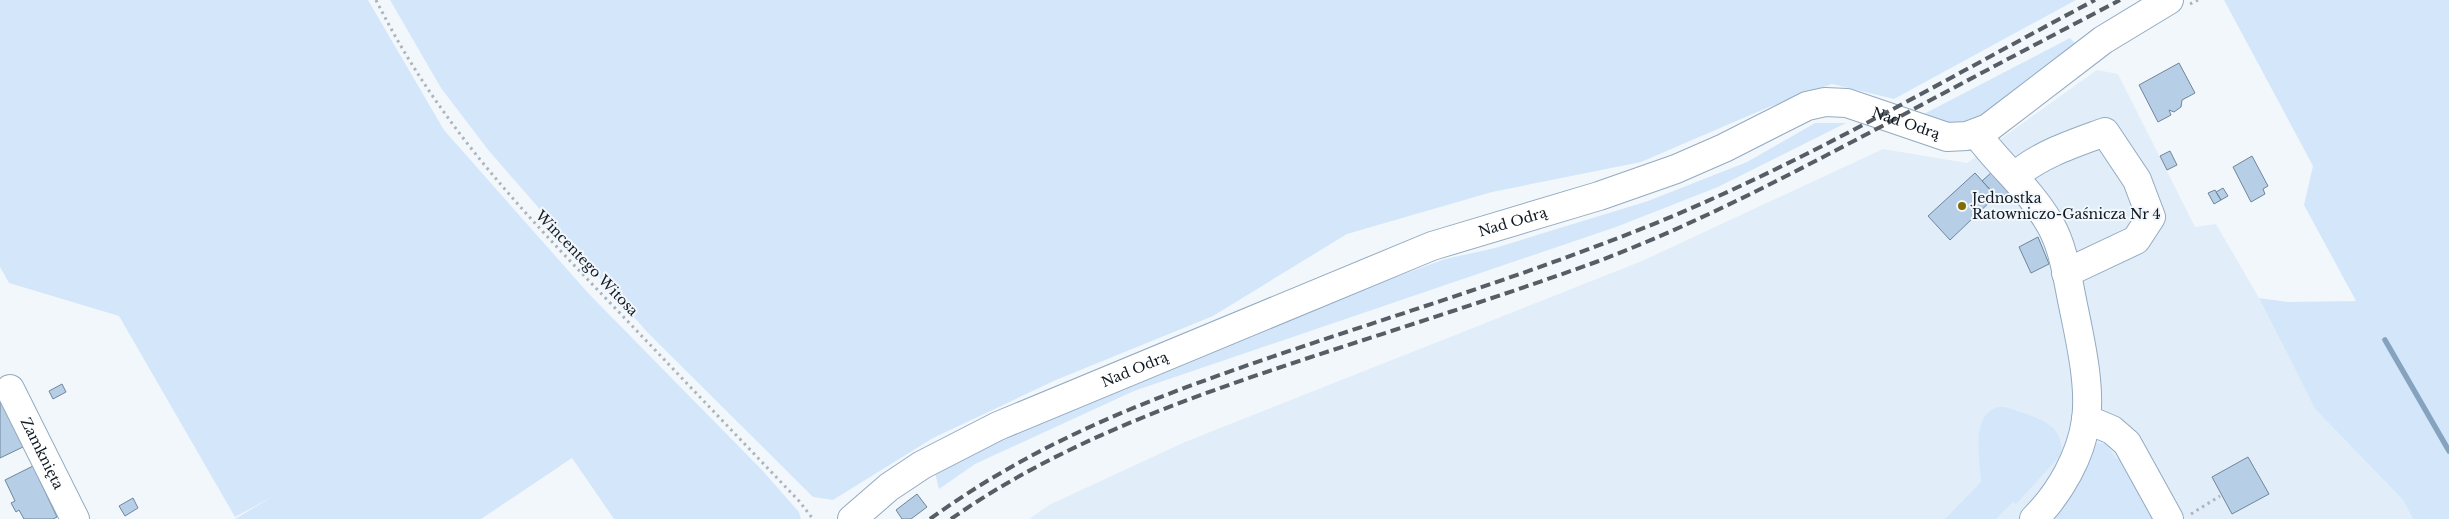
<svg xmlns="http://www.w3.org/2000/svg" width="2449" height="519" font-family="'Libre Baskerville',serif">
<rect width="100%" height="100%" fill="#f2f7fc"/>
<path fill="#e1edf9" d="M 2097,70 L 2118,74 L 2195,227 L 2216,224 L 2259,298 L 2315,409 L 2403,500 L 2413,519 L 1029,519 L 1049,505 L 1185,442 L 1642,261 L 1883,149 L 1967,163 Z"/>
<path fill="#d4e7fa" d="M 0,0 L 368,0 L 444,130 L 589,294 L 762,470 L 799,512 L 801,519 L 614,519 L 572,458 L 481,519 L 235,519 L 272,497 L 235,517 L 119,316 L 9,283 L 0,267 Z
M 390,0 L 2076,0 L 1894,99 L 1832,84 L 1769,107 L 1641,162 L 1492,192 L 1347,234 L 1213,316 L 1056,380 L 933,438 L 833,500 L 813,497 L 647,332 L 489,151 L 441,88 Z
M 2224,0 L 2449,0 L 2449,519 L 2413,519 L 2403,500 L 2315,409 L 2259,298 L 2288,302 L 2356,301 L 2304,205 L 2313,166 Z
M 2070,38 L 2077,45 L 1973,123 L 1948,126 L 1920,116 Z
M 1815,123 L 1846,123 L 1718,187 L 1616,227 L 1134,391 L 975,464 L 939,489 L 935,473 L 1014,430 L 1309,309 L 1445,259 L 1495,248 L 1648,201 L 1747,162 Z
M 1998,407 L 2005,407 C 2030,416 2066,421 2061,455 L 2016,504 L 2013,502 L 1996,519 L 1945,519 L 1981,482 C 1980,460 1970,415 1998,407 Z
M 2096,443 L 2107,444 L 2116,459 L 2119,457 L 2153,519 L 2046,519 L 2089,445 Z"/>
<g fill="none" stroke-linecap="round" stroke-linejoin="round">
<path stroke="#85a3bf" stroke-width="5.5" d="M 2385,340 L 2449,451"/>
</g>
<path fill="#b7cfe6" stroke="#6f859b" d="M 2179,63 L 2195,93 L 2182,100 L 2181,107 L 2174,112 L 2169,110 L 2171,115 L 2158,122 L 2139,85 Z
M 2170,151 L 2177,165 L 2167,170 L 2160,156 Z
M 2252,156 L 2268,186 L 2263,189 L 2265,194 L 2251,202 L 2233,167 Z
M 1992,172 L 2009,192 L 2000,200 L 1982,181 Z
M 1975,173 L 1996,196 L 1950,240 L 1928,216 Z
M 2223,188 L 2228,196 L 2221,200 L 2216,192 Z
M 2215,190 L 2221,200 L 2214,204 L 2208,193 Z
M 2038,237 L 2049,264 L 2031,273 L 2019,247 Z
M 62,384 L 66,392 L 53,399 L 49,391 Z
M 0,399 L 23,447 L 0,458 Z
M 2248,457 L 2269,494 L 2232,514 L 2212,477 Z
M 33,466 L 57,517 L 53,519 L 24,519 L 19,510 L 16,512 L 11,503 L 15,501 L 5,480 Z
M 917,494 L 927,507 L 911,519 L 902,519 L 896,510 Z
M 133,498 L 138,508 L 125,516 L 119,506 Z"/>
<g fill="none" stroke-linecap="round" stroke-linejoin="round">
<defs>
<g id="minor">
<path d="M 1976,133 C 1999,165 2030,189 2050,224 C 2063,246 2067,275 2072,300 C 2079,335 2091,384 2086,420 C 2081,456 2060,493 2034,519"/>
<path d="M 2015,176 C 2040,154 2075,143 2105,132 L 2137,180 L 2151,217 L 2136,240 L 2066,273"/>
<path id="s1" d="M 10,389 L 75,519"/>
<path d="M 2086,419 L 2112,430 L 2127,443 L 2169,519"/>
<path id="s2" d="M 852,519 L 889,487 L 922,465 L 998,426 L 1432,246 L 1599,196 L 1676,169 L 1724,148 L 1807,106 L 1825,102 L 1847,103 L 1947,137 L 1967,136 L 1988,128 L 2103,40 L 2169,0"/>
</g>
</defs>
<use href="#minor" stroke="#93aac1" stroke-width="30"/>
<path stroke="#aeb4ba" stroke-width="3" stroke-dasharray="2.5 4" stroke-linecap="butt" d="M 376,0 C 438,124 521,210 616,309 C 677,373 738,437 799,501 L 813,519
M 2190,4 L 2198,0
M 2191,514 L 2220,496"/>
<use href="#minor" stroke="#fff" stroke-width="28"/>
<path stroke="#565d65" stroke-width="4" stroke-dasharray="10 5" stroke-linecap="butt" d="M 930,519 C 1045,436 1162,394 1295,349 C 1403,313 1512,279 1618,238 C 1782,176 1940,82 2095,0
M 951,519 C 1058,444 1179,401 1302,360 C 1400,328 1499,297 1596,262 C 1697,224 1791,174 1886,124 C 1964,82 2042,41 2120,0"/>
</g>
<circle fill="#7e6c07" stroke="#f2f7fc" stroke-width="2" cx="1962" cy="206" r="5"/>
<g text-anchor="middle" stroke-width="4" stroke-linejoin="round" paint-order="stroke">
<g font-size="14" fill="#101921" stroke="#f2f7fc">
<text dy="5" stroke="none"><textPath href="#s2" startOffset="1148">Nad Odrą</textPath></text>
<text dy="5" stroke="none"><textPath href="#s2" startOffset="728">Nad Odrą</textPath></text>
<text transform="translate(587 263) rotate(46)" y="5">Wincentego Witosa</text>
<text dy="5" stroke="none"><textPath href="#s2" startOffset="322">Nad Odrą</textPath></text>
<text dy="5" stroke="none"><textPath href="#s1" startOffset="72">Zamknięta</textPath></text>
</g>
<g font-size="14" fill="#101921" stroke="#f2f7fc" text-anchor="start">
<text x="1972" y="203">Jednostka<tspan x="1972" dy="16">Ratowniczo-Gaśnicza Nr 4</tspan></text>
</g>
</g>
</svg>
